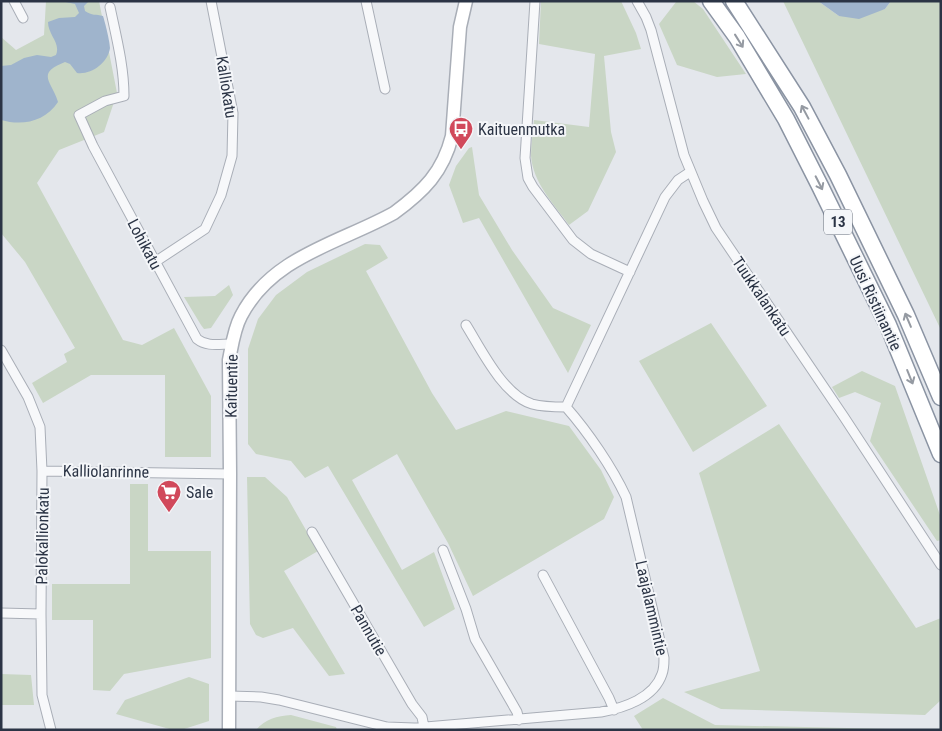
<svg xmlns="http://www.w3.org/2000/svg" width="942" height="731" font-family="'Roboto Condensed',sans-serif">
<rect width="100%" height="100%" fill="#e4e7ec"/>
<path fill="#c9d6c5" d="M 46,1 L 99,1 L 117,93 L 104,132 L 59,150 L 37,183 L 123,340 L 142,345 L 174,328 L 211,396 L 211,457 L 165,457 L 165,375 L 91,375 L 43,403 L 32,383 L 67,362 L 64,354 L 75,348 L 25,262 L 1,233 L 1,37 L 16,50 L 44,35 Z
M 541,1 L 621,1 L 636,33 L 641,49 L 604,56 L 611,132 L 616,152 L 588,211 L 569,225 C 554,204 533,183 531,156 C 531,144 533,132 534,120 L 589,127 L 595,54 L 539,44 Z
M 693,1 L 703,9 L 746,74 L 717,77 L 677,65 L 659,24 L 676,2 Z
M 783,1 L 818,1 L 839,16 L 885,9 L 891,1 L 941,1 L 941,330 Z
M 472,147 L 479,195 L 512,250 L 553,308 L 591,325 L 568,373 L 479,218 L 463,223 L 449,185 L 456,166 L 469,148 Z
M 365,244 L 380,245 L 388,258 L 366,271 L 432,393 L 456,430 L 506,411 L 569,426 L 601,470 L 614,497 L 604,519 L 473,596 L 448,543 L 397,454 L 352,480 L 402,570 L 434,552 L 455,609 L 424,627 L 328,466 L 305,478 L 291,461 L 256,454 L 248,444 L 248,349 L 258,319 L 276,295 L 307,272 Z
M 229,285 L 233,295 L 211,328 L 204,329 L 201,325 L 184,297 L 215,296 Z
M 711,323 L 767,406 L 693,452 L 639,361 Z
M 862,371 L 895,386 L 941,518 L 941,540 L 937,541 L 870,441 L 881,403 L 855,392 L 839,398 L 832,387 Z
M 779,424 L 916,628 L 941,618 L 941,700 L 925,715 L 721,709 L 684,692 L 760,671 L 699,473 Z
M 247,477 L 265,477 L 287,497 L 318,551 L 284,571 L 345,674 L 329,676 L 293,628 L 263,638 L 256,635 L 250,624 Z
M 130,484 L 148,484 L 148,551 L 211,551 L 211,658 L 124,674 L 110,691 L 93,690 L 93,620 L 52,620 L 52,584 L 130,584 Z
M 1,674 L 31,675 L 34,705 L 1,705 Z
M 189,677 L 209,684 L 209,721 L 181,730 L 173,730 L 116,714 L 125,700 Z
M 663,698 L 715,725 L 932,730 L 643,730 L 634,716 Z
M 291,715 L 336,727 L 337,730 L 256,730 C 265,719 277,716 291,715 Z"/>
<path fill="#9fb4cc" d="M 61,1 L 89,1 L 84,6 L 85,11 C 92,16 96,14 103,16 C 105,22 110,42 110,48 C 108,63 91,75 77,73 L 70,64 L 65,62 C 35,74 52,81 58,102 C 45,122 22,126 1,120 L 1,66 L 11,65 L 24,58 L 37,55 L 51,57 L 56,55 C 61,43 48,35 48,22 L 59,18 L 75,17 L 79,13 L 75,4 Z
M 818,1 L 891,1 L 885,9 L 859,19 L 839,16 Z"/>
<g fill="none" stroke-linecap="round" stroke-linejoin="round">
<defs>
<path id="street" d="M 14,1 L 23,18
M 366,1 L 385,89
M 535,1 L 525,158 L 528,178 L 533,187 L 573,240 L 591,254 L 630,272
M 637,1 L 646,17 L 651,30 L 684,155 L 703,201 L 716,228 L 844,417 L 941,565
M 110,7 C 116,36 124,66 124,96 L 105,101 L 79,115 L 93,146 L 197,339 C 207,347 219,344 232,344
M 155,262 L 205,229 L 221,195 L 232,156 L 233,113 L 211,1
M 466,325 C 481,349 503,395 532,404 C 543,407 554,407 566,407
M 1,350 L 28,397 L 40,427 L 42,471 L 41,614 L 42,695 L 51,730
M 566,407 L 665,197 L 678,180 L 690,172
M 42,471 L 230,474
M 312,532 L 412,704 L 422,717 L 424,727
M 443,550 L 466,609 L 475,639 L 517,712 L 519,720
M 543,575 L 609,698 L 614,710
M 1,613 L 41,614
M 229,696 L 261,697 L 279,700 L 387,727 L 414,728 L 601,712 C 624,708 654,698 662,674 C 664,669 664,663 664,658 L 626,497 C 612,467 588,432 566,407"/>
<path id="secondary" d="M 229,730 L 230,474 L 229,360 C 232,345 234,329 241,316 C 272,256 340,243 394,213 C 424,191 443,172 452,136 L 460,27 L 466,1"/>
<path id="highway" d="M 711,1 L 737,37 L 786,119 L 820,186 L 888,325 L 941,454
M 734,1 L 802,107 L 838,175 L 906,315 L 941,397"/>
</defs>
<use href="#street" stroke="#a9aeb7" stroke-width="11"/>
<use href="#secondary" stroke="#a9aeb7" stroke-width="15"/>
<use href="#highway" stroke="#8b94a3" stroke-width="19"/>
<use href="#street" stroke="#f7f8fa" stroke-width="9"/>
<use href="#secondary" stroke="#fff" stroke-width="12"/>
<use href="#highway" stroke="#fff" stroke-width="16"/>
</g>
<defs><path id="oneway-shaft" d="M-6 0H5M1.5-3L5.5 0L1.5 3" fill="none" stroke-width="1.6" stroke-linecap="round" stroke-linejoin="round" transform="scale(1.25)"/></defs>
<g stroke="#959aa2">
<use href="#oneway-shaft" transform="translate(739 41) rotate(58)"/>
<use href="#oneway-shaft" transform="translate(805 112) rotate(-118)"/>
<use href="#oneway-shaft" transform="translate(819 183) rotate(63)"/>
<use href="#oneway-shaft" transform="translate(908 320) rotate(-113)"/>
<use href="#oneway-shaft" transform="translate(910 377) rotate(68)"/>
</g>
<defs>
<symbol id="bus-pin" viewBox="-11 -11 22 30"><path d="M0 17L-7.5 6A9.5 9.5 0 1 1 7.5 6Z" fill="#d1495b" stroke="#f4f6f9"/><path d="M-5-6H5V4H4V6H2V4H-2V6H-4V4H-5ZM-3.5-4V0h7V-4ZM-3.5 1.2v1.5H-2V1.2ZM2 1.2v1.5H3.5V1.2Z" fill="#fff"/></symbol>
<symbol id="supermarket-pin" viewBox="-11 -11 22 30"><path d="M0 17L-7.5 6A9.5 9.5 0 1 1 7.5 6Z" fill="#d1495b" stroke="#f4f6f9"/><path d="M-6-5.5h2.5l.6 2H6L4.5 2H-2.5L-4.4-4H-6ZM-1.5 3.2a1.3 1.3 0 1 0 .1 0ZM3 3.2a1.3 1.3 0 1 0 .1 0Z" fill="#fff"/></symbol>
</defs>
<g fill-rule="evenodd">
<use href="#bus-pin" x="447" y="115" width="28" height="38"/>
<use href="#supermarket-pin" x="155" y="478" width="28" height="38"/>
</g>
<g text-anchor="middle" stroke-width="4" stroke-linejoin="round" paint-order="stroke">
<rect fill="#f4f6f9" stroke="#676e7b" stroke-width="1" x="824" y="209.5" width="28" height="25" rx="4"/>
<g font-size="15" font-weight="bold" fill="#2b3445">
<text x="838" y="227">13</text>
</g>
<g font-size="16" fill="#2b3445" stroke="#f4f6f9">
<text transform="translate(227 87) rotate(81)" y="6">Kalliokatu</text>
<text transform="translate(145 244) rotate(62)" y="6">Lohikatu</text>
<text transform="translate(762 296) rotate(56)" y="6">Tuukkalankatu</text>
<text transform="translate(876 303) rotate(65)" y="6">Uusi Ristiinantie</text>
<text transform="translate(231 386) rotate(-89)" y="6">Kaituentie</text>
<text transform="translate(106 471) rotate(1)" y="6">Kalliolanrinne</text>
<text transform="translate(42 536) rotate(-89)" y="6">Palokallionkatu</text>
<text transform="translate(652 608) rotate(77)" y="6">Laajalammintie</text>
<text transform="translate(369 630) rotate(60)" y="6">Pannutie</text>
</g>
<g font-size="16" fill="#2b3445" stroke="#f4f6f9" text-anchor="start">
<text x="478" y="135">Kaituenmutka</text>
<text x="186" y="498">Sale</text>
</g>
</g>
<rect width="942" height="731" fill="none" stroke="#2b3445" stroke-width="5"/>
</svg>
